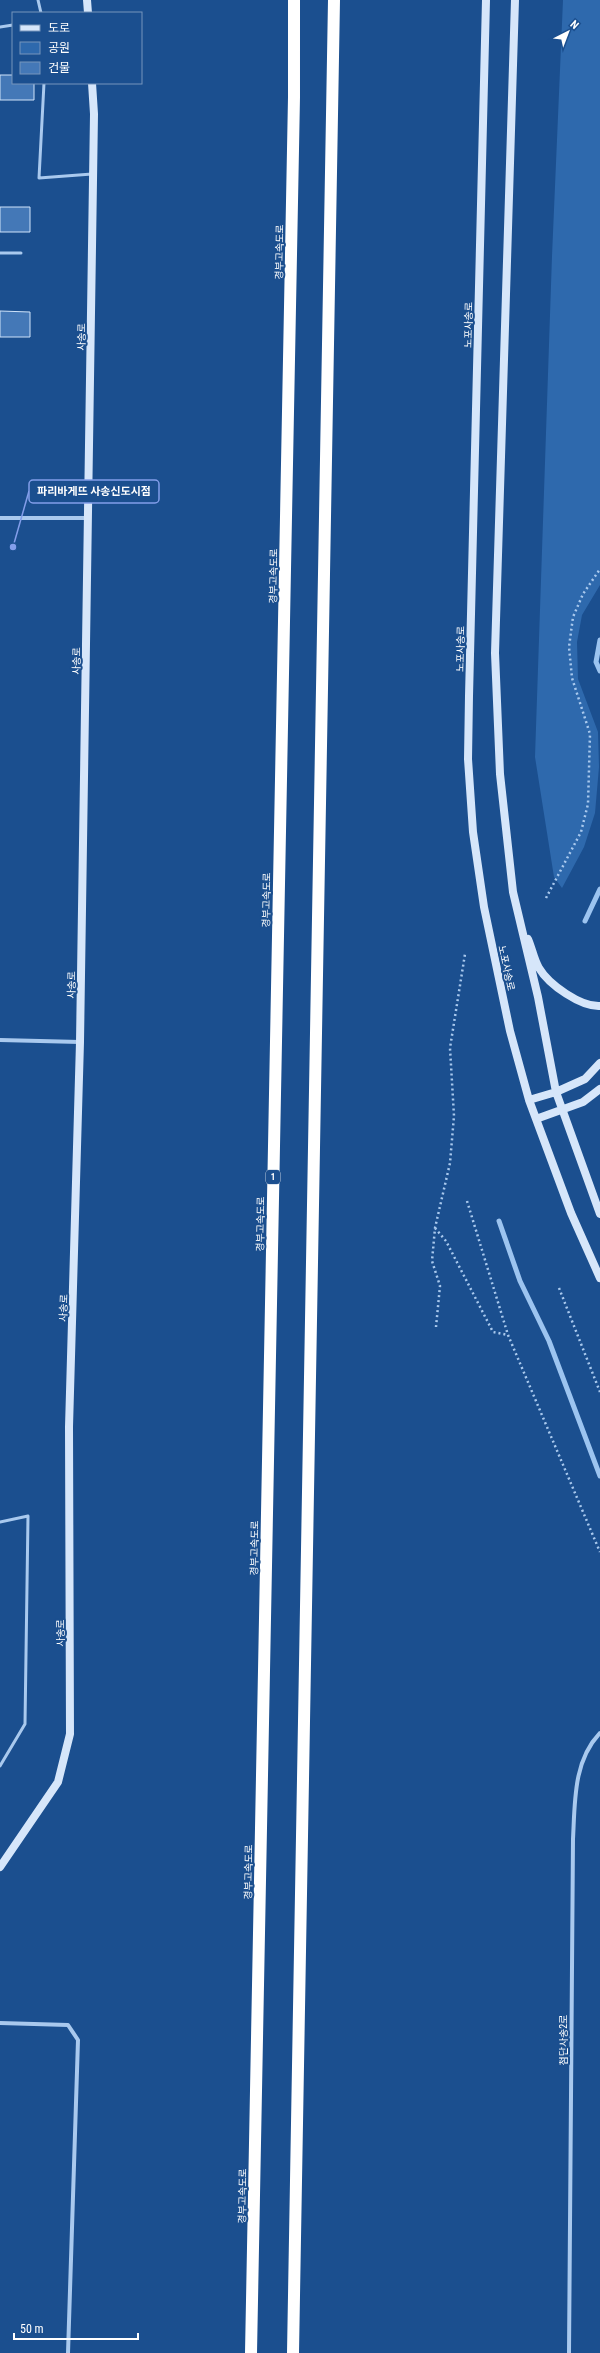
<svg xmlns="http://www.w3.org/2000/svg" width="600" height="2353" font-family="'Roboto Condensed','Noto Sans KR',sans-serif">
<rect width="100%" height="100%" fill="#1b4f8f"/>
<path fill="#2e69ad" d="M 563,0 L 600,0 L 600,585 L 582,615 L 577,642 L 578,679 L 598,732 L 599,767 L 595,813 L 584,847 L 562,888 L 554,877 L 535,757 L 552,256 Z"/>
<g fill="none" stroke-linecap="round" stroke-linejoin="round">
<path stroke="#9cc4f0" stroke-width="5" d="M 600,640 L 596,662 L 600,671
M 585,921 L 600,889
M 499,1221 L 520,1281 L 549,1341 L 600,1476"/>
</g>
<path fill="#4478b7" stroke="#cfe3fa" d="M 0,75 L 13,75 L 13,83 L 34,83 L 34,100 L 0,100 Z
M 0,207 L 30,207 L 30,232 L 0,232 Z
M 0,311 L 30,312 L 30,337 L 0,337 Z"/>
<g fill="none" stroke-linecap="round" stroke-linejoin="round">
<path stroke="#a9c9ee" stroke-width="2.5" stroke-dasharray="2 3" stroke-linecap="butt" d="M 546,898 L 581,832 L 588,804 L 590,734 L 572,678 L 569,647 L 573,617 L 583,594 L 600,569
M 467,1201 L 508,1335 L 600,1552
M 435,1228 L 446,1241 L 493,1332 L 508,1335
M 559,1288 L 600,1392
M 436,1327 L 440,1286 L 432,1261 L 435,1228 L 450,1163 L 454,1116 L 450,1048 L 465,954"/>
<path stroke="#a9c9ee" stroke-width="3" d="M 38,0 L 41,13
M 0,27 L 13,25
M 44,83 L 39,178 L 92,174
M 0,253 L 21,253
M 0,1522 L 28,1516 L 25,1724 L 0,1766"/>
<path stroke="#a9c9ee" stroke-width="4" d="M 0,518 L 88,518
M 0,1040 L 80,1042
M 0,2023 L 68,2025 L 78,2040 L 68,2353
M 569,2353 L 573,1839 C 575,1803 573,1761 600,1733"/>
<path stroke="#d6e6fa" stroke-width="8" d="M 87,0 L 88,13
M 486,0 L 469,696 L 468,759 L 473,832 L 484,907 L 510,1031 L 529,1100 L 571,1213 L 600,1278
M 515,0 L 495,653 L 500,774 L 513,892 L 538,997 L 556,1092 L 600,1214
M 528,939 C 532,948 534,960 539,968 C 549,985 581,1007 600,1006
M 529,1100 L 556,1092 L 585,1079 L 600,1063
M 536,1119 L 583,1102 L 600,1089
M 0,1867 L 58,1782 L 70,1734 L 69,1427 L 80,1042 L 94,114 L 92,83"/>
<path stroke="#fff" stroke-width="12" d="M 251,2353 L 294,97 L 294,0
M 293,2353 L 334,0"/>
</g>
<g text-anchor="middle" stroke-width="4" stroke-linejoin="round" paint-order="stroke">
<rect fill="#1b4f8f" stroke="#bbcadd" stroke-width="1" x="266" y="1170" width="14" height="14" rx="3"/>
<g font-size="9" font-weight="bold" fill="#fff">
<text x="273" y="1180">1</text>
</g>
<g font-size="10" fill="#fff" stroke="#1b4f8f">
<text transform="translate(279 252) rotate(-89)" y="4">경부고속도로</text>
<text transform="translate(468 325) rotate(-89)" y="4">노포사송로</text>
<text transform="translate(81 337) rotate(-89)" y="4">사송로</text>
<text transform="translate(273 576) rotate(-89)" y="4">경부고속도로</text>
<text transform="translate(460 649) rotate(-89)" y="4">노포사송로</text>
<text transform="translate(76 661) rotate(-89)" y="4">사송로</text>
<text transform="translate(266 900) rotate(-89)" y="4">경부고속도로</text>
<text transform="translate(507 968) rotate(78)" y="4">노포사송로</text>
<text transform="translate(71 985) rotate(-89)" y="4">사송로</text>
<text transform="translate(260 1224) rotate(-89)" y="4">경부고속도로</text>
<text transform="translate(63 1308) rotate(-88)" y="4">사송로</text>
<text transform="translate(254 1548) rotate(-89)" y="4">경부고속도로</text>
<text transform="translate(60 1633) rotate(-90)" y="4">사송로</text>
<text transform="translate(248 1872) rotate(-89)" y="4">경부고속도로</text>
<text transform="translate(563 2040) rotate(-90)" y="4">첨단사송2로</text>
<text transform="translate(242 2196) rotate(-89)" y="4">경부고속도로</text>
</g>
</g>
<path fill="none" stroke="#839eea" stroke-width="1.5" d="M13 547L29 491"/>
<circle fill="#839eea" stroke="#1b4f8f" stroke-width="1.5" cx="13" cy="547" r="4"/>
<rect fill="#1b4f8f" stroke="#839eea" stroke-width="1.5" x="29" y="480" width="130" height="23" rx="4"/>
<g font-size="11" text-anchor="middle" font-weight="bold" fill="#fff">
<text x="94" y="495">파리바게뜨 사송신도시점</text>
</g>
<rect x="12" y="12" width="130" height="72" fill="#1b4f8f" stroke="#7695bc"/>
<rect x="20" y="25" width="20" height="6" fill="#d6e6fa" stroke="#7695bc"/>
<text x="48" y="32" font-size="12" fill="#ffffff">도로</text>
<rect x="20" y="42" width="20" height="12" fill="#2e69ad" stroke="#7695bc"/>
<text x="48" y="52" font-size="12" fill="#ffffff">공원</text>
<rect x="20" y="62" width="20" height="12" fill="#4478b7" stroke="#7695bc"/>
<text x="48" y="72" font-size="12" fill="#ffffff">건물</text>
<g transform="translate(568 32) rotate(42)" stroke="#1b4f8f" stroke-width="3" paint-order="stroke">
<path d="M0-3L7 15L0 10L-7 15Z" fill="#ffffff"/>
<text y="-6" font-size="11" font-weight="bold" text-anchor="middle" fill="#ffffff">N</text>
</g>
<path d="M14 2333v6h124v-6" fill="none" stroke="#ffffff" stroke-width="2"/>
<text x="20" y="2333" font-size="12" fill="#ffffff" stroke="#1b4f8f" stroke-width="3" paint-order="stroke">50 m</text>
</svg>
